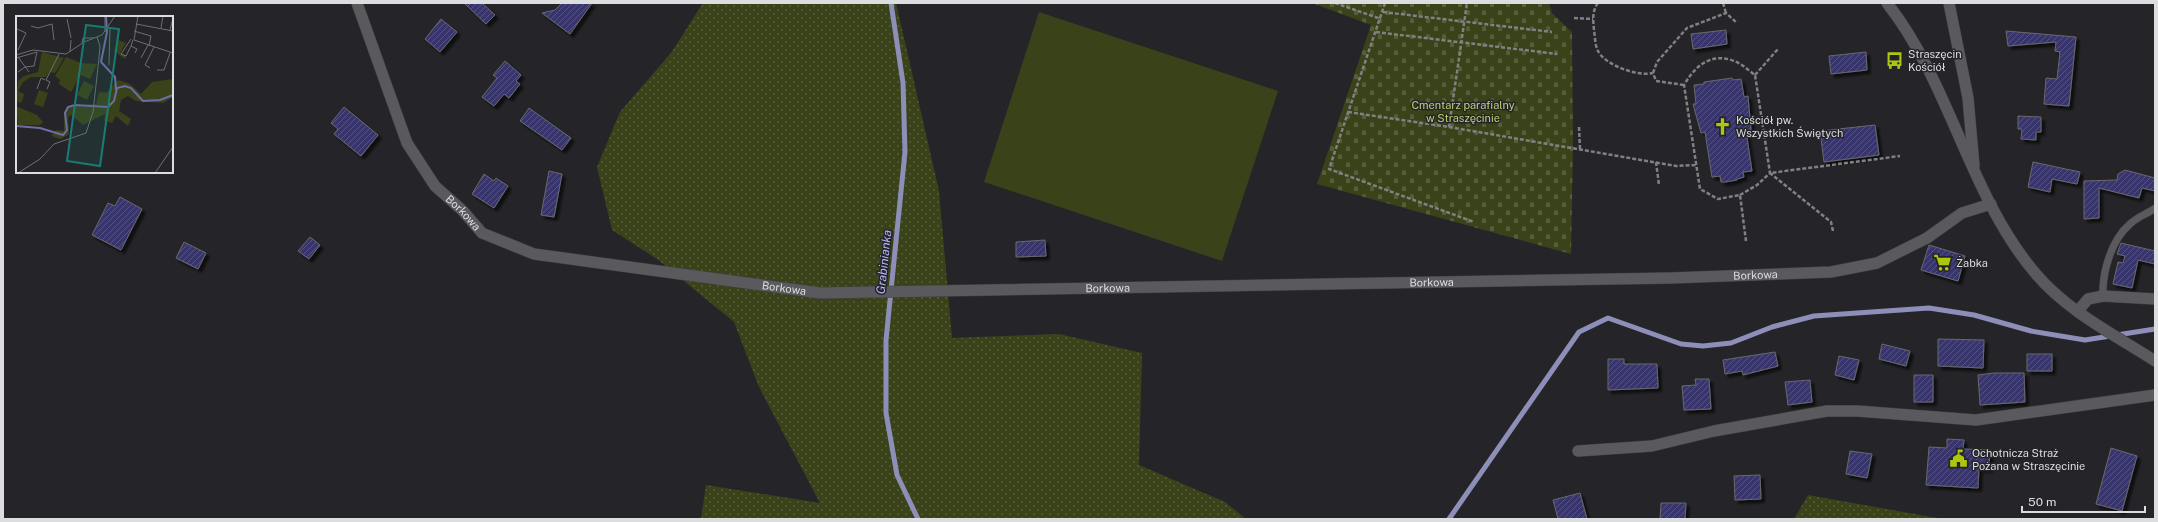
<svg xmlns="http://www.w3.org/2000/svg" width="2158" height="522" font-family="'Public Sans',sans-serif">
<defs>
<pattern id="green-dots" width="8" height="8" patternUnits="userSpaceOnUse"><rect width="8" height="8" fill="#3a4219"/><path d="M2 2h.1M6 6h.1" fill="none" stroke="#565d3a" stroke-width="1.8" stroke-linecap="round"/></pattern>
<pattern id="cemetery-stones" width="16" height="16" patternUnits="userSpaceOnUse"><rect width="16" height="16" fill="#3a4219"/><path d="M2 7V4a2 2 0 0 1 4 0v3zM10 15v-3a2 2 0 0 1 4 0v3z" fill="#565d3a"/></pattern>
<pattern id="building-hatch" width="6" height="6" patternUnits="userSpaceOnUse"><rect width="6" height="6" fill="#39366c"/><path d="M-1 1l2-2M0 6l6-6M5 7l2-2" fill="none" stroke="#555381"/></pattern>
<filter id="shadow"><feDropShadow dx="3.5" dy="3.5" stdDeviation="1" flood-color="#0009"/></filter>
</defs>
<rect width="100%" height="100%" fill="#252529"/>
<path fill="url(#green-dots)" d="M 703,3 L 896,3 L 939,191 L 952,338 L 1059,334 L 1142,353 L 1139,465 L 1225,502 L 1246,519 L 701,519 L 706,485 L 820,503 L 759,387 L 734,322 L 657,259 L 612,230 L 597,167 L 620,112 L 671,53 Z
M 1808,495 L 1943,519 L 1794,519 Z"/>
<path fill="url(#cemetery-stones)" d="M 1312,3 L 1549,3 L 1552,13 L 1572,32 L 1573,147 L 1571,254 L 1317,184 L 1371,25 Z"/>
<path fill="#3a4219" d="M 1039,12 L 1278,91 L 1222,261 L 984,182 Z"/>
<g fill="none" stroke-linecap="round" stroke-linejoin="round">
<path stroke="#8e8fb8" stroke-width="5" d="M 891,3 L 903,83 L 905,152 L 886,340 L 886,413 L 897,475 L 918,519
M 1449,519 L 1579,332 L 1608,318 L 1681,344 L 1703,346 L 1731,343 L 1772,327 L 1814,316 L 1929,308 L 1974,315 L 2031,331 L 2085,340 L 2155,329"/>
</g>
<path fill="url(#building-hatch)" stroke="#68686c" filter="url(#shadow)" d="M 464,3 L 482,3 L 495,15 L 486,24 Z
M 562,3 L 592,3 L 570,34 L 542,13 L 555,10 Z
M 441,19 L 457,32 L 440,52 L 425,39 Z
M 1726,30 L 1727,44 L 1693,49 L 1691,34 Z
M 2006,31 L 2076,37 L 2069,106 L 2044,104 L 2046,78 L 2057,79 L 2060,52 L 2055,51 L 2056,42 L 2008,46 Z
M 1866,52 L 1867,70 L 1831,74 L 1829,56 Z
M 505,61 L 521,75 L 516,81 L 520,84 L 509,98 L 504,94 L 494,106 L 482,97 L 497,78 L 493,75 Z
M 1732,78 L 1733,80 L 1741,79 L 1744,97 L 1748,96 L 1751,130 L 1746,131 L 1752,171 L 1743,172 L 1744,177 L 1737,179 L 1737,180 L 1725,182 L 1721,182 L 1720,176 L 1712,177 L 1705,132 L 1701,133 L 1693,104 L 1696,104 L 1694,85 L 1704,84 L 1704,82 Z
M 344,107 L 378,135 L 361,156 L 334,134 L 338,129 L 331,123 Z
M 529,108 L 571,138 L 562,150 L 520,121 Z
M 2018,116 L 2041,117 L 2041,132 L 2036,132 L 2036,140 L 2021,139 L 2022,129 L 2018,129 Z
M 1875,125 L 1879,155 L 1824,162 L 1820,131 Z
M 2033,162 L 2080,172 L 2077,184 L 2052,179 L 2050,192 L 2028,187 Z
M 2125,170 L 2155,178 L 2155,191 L 2142,188 L 2139,198 L 2099,188 L 2099,218 L 2084,219 L 2084,181 L 2117,180 L 2118,174 Z
M 549,171 L 562,174 L 554,217 L 541,215 Z
M 484,174 L 494,181 L 496,178 L 508,186 L 494,208 L 472,194 Z
M 120,197 L 142,209 L 121,250 L 92,235 L 108,203 L 115,206 Z
M 310,237 L 320,245 L 309,259 L 298,251 Z
M 1045,240 L 1046,256 L 1016,257 L 1016,242 Z
M 184,242 L 206,253 L 198,269 L 176,258 Z
M 2121,243 L 2155,251 L 2155,264 L 2138,260 L 2132,288 L 2113,284 L 2118,262 L 2123,263 L 2125,256 L 2117,254 Z
M 1929,245 L 1965,256 L 1958,281 L 1921,270 Z
M 1938,339 L 1984,340 L 1983,368 L 1938,366 Z
M 1882,344 L 1910,351 L 1906,366 L 1879,359 Z
M 1775,352 L 1778,366 L 1743,375 L 1742,371 L 1725,374 L 1723,360 Z
M 2027,354 L 2052,354 L 2052,371 L 2027,371 Z
M 1839,356 L 1859,360 L 1854,380 L 1835,375 Z
M 1608,359 L 1624,359 L 1624,364 L 1657,364 L 1658,388 L 1608,390 Z
M 1994,373 L 2024,373 L 2025,402 L 1980,405 L 1978,375 Z
M 1914,375 L 1933,375 L 1933,402 L 1914,402 Z
M 1695,379 L 1709,379 L 1711,409 L 1684,410 L 1682,386 L 1696,385 Z
M 1810,380 L 1812,402 L 1788,405 L 1785,382 Z
M 1947,439 L 1964,440 L 1963,449 L 1990,450 L 1989,469 L 1979,468 L 1978,488 L 1926,485 L 1929,447 L 1947,448 Z
M 2111,448 L 2137,456 L 2122,511 L 2096,504 Z
M 1850,451 L 1872,454 L 1867,478 L 1846,474 Z
M 1760,475 L 1761,499 L 1735,500 L 1734,476 Z
M 1580,493 L 1587,519 L 1558,519 L 1553,500 Z
M 1661,503 L 1686,503 L 1685,519 L 1660,519 Z"/>
<g fill="none" stroke-linecap="round" stroke-linejoin="round">
<defs>
<path id="service" d="M 2103,296 C 2102,273 2111,240 2130,224 C 2136,218 2146,214 2154,209"/>
<g id="minor">
<path id="s1" d="M 357,3 L 407,143 L 435,186 L 463,211 L 482,233 L 534,254 L 820,293 L 1671,278 L 1831,272 L 1877,263 L 1927,238 L 1962,213 L 1991,204"/>
<path d="M 1949,3 L 1968,98 L 1974,166"/>
<path d="M 2078,311 L 2088,299 L 2103,296 L 2155,299"/>
<path d="M 1578,451 L 1652,446 L 1714,431 L 1827,411 L 1857,411 L 1976,420 L 2155,395"/>
</g>
<path id="tertiary" d="M 1887,3 C 1951,84 1969,196 2036,274 C 2067,311 2115,335 2155,361"/>
</defs>
<use href="#service" stroke="#3f4042" stroke-width="8"/>
<use href="#minor" stroke="#3f4042" stroke-width="12"/>
<use href="#tertiary" stroke="#3f4042" stroke-width="12"/>
<path stroke="#818184" stroke-width="2.5" stroke-dasharray="4 2" stroke-linecap="butt" d="M 1335,3 L 1381,19
M 1385,3 L 1329,169 L 1474,222
M 1598,3 C 1592,11 1593,20 1594,30 C 1595,36 1595,46 1598,51 C 1605,65 1638,77 1653,73 L 1656,81 L 1684,85
M 1723,3 L 1726,13
M 1383,12 L 1552,32
M 1574,18 L 1593,19
M 1376,32 L 1557,54
M 1653,73 L 1657,62 L 1687,28 L 1726,13 L 1737,23
M 1755,75 L 1778,49
M 1348,112 L 1449,127 L 1676,166 L 1696,165
M 1449,127 L 1467,3
M 1579,127 L 1580,149
M 1656,162 L 1659,185
M 1740,195 L 1757,185 L 1770,173 L 1755,75 C 1749,71 1741,63 1734,61 C 1711,52 1695,66 1684,85 L 1700,189 L 1718,199 L 1740,195 L 1746,241
M 1833,231 L 1831,222 L 1770,173 L 1900,156"/>
<use href="#service" stroke="#5a5a5e" stroke-width="7"/>
<use href="#minor" stroke="#5a5a5e" stroke-width="11"/>
<use href="#tertiary" stroke="#5a5a5e" stroke-width="11"/>
</g>
<defs>
<symbol id="bus-bare" viewBox="-9 -9 18 18"><path d="M-5-6H5V4H4V6H2V4H-2V6H-4V4H-5ZM-3.5-4V0h7V-4ZM-3.5 1.2v1.5H-2V1.2ZM2 1.2v1.5H3.5V1.2Z" fill="#adc60e" stroke="#252529" stroke-width="2.5" paint-order="stroke"/></symbol>
<symbol id="church-bare" viewBox="-9 -9 18 18"><path d="M-1.2-6h2.4v3.5h3.3v2.4h-3.3V6h-2.4V-.1h-3.3v-2.4h3.3Z" fill="#adc60e" stroke="#252529" stroke-width="2.5" paint-order="stroke"/></symbol>
<symbol id="supermarket-bare" viewBox="-9 -9 18 18"><path d="M-6-5.5h2.5l.6 2H6L4.5 2H-2.5L-4.4-4H-6ZM-1.5 3.2a1.3 1.3 0 1 0 .1 0ZM3 3.2a1.3 1.3 0 1 0 .1 0Z" fill="#adc60e" stroke="#252529" stroke-width="2.5" paint-order="stroke"/></symbol>
<symbol id="civic-bare" viewBox="-9 -9 18 18"><path d="M-.6-6.5H3V-4.5H.6V-3L4-1V1h2V6H-6V1h2V-1L-.6-3ZM-1.2 2.5V6h2.4V2.5Z" fill="#adc60e" stroke="#252529" stroke-width="2.5" paint-order="stroke"/></symbol>
</defs>
<g fill-rule="evenodd">
<use href="#bus-bare" x="1882" y="48" width="25" height="25"/>
<use href="#church-bare" x="1710" y="114" width="25" height="25"/>
<use href="#supermarket-bare" x="1930" y="250" width="25" height="25"/>
<use href="#civic-bare" x="1946" y="446" width="25" height="25"/>
</g>
<g text-anchor="middle" stroke-width="3" stroke-linejoin="round" paint-order="stroke">
<g font-size="11" fill="#dcdddf" stroke="#252529" text-anchor="start">
<text x="1908" y="58">Straszęcin<tspan x="1908" dy="13">Kościół</tspan></text>
<text x="1736" y="124">Kościół pw.<tspan x="1736" dy="13">Wszystkich Świętych</tspan></text>
<text x="1956" y="267">Żabka</text>
<text x="1972" y="457">Ochotnicza Straż<tspan x="1972" dy="13">Pożana w Straszęcinie</tspan></text>
</g>
<g font-size="11" fill="#bccf72" stroke="#252529">
<text x="1463" y="109">Cmentarz parafialny<tspan x="1463" dy="13">w Straszęcinie</tspan></text>
</g>
<g font-size="11" fill="#dcdddf" stroke="#252529">
<text dy="4" stroke="none"><textPath href="#s1" startOffset="239">Borkowa</textPath></text>
<text dy="4" stroke="none"><textPath href="#s1" startOffset="1547">Borkowa</textPath></text>
<text dy="4" stroke="none"><textPath href="#s1" startOffset="1223">Borkowa</textPath></text>
<text dy="4" stroke="none"><textPath href="#s1" startOffset="575">Borkowa</textPath></text>
<text dy="4" stroke="none"><textPath href="#s1" startOffset="899">Borkowa</textPath></text>
</g>
<g font-size="12" font-style="italic" fill="#b7b8fd" stroke="#252529">
<text transform="translate(884 262) rotate(-84)" y="4">Grabinianka</text>
</g>
</g>
<g transform="translate(16 16)">
<rect width="157" height="157" fill="#252529"/>
<path d="M 102,24 L 110,27 L 104,37 L 110,40 L 109,43 L 98,35 ZM 26,36 L 48,42 L 39,57 L 33,56 L 30,61 L 15,61 L 7,66 L 2,75 L 8,78 L 7,83 L 5,87 L 0,85 L 2,65 L 8,60 L 22,56 ZM 157,63 L 157,81 L 147,87 L 120,85 L 112,80 L 105,84 L 103,95 L 115,103 L 112,110 L 100,100 L 96,107 L 88,105 L 89,98 L 67,109 L 55,99 L 52,101 L 53,118 L 45,123 L 35,120 L 40,114 L 48,115 L 48,98 L 51,91 L 80,88 L 83,76 L 90,77 L 102,64 L 114,68 L 125,78 L 136,66 ZM 0,90 L 21,99 L 27,106 L 24,109 L 2,109 Z" fill="#3a4219"/>
<path d="M 50,41 L 65,47 L 81,48 L 74,63 L 65,59 L 55,76 L 43,68 L 44,64 L 39,60 Z" fill="#3a4219"/>
<path d="M 68,65 L 78,70 L 71,84 L 61,79 ZM 23,74 L 32,77 L 27,91 L 18,88 Z" fill="#3a4219"/>
<path fill="none" stroke="#6d6da8" stroke-width="2" d="M 90,0 L 91,16 L 85,46 L 99,61 L 100,74M 0,110 L 24,112 L 47,119 L 51,114 L 49,97 L 52,91 L 59,89 L 92,91 L 98,85 L 101,72 L 109,70 L 115,72 L 127,85 L 144,84 L 157,79"/>
<path fill="none" stroke="#6e6f72" stroke-width="1" d="M 122,0 L 118,24 L 157,37M 51,3 L 55,22M 120,8 L 157,15M 15,10 L 22,12 L 36,8 L 38,24M 145,12 L 147,0M 1,13 L 10,17 L 2,34M 154,14 L 157,2M 118,15 L 135,20 L 133,30M 89,16 L 89,0M 115,23 L 105,38 L 110,40 L 115,30M 117,24 L 115,30 L 121,33 L 119,37M 66,27 L 67,22 L 78,22M 54,36 L 55,24M 0,39 L 17,34 L 50,38 L 68,26 L 86,19 L 99,0M 2,41 L 13,56M 0,42 L 21,36M 125,42 L 132,29M 93,49 L 94,11M 134,52 L 129,49 L 138,31M 141,54 L 148,54 L 154,37M 2,56 L 9,51 L 18,50 L 21,36M 21,73 L 25,62 L 29,64M 31,73 L 34,66 L 30,64 L 43,38M 2,157 L 24,143 L 38,128 L 70,117 L 77,96 L 83,42 L 84,30 L 81,21M 139,157 L 157,131"/>
<path fill="#197b74" fill-opacity="0.15" stroke="#197b74" stroke-width="2" d="M 70,9 L 103,13 L 84,150 L 51,145 Z"/>
<rect width="157" height="157" fill="none" stroke="#dcdddf" stroke-width="2"/>
</g>
<rect width="2158" height="522" fill="none" stroke="#dcdddf" stroke-width="8"/>
<path d="M2022 506v6h123v-6" fill="none" stroke="#dcdddf" stroke-width="2"/>
<text x="2028" y="506" font-size="12" fill="#dcdddf" stroke="#252529" stroke-width="3" paint-order="stroke">50 m</text>
</svg>
